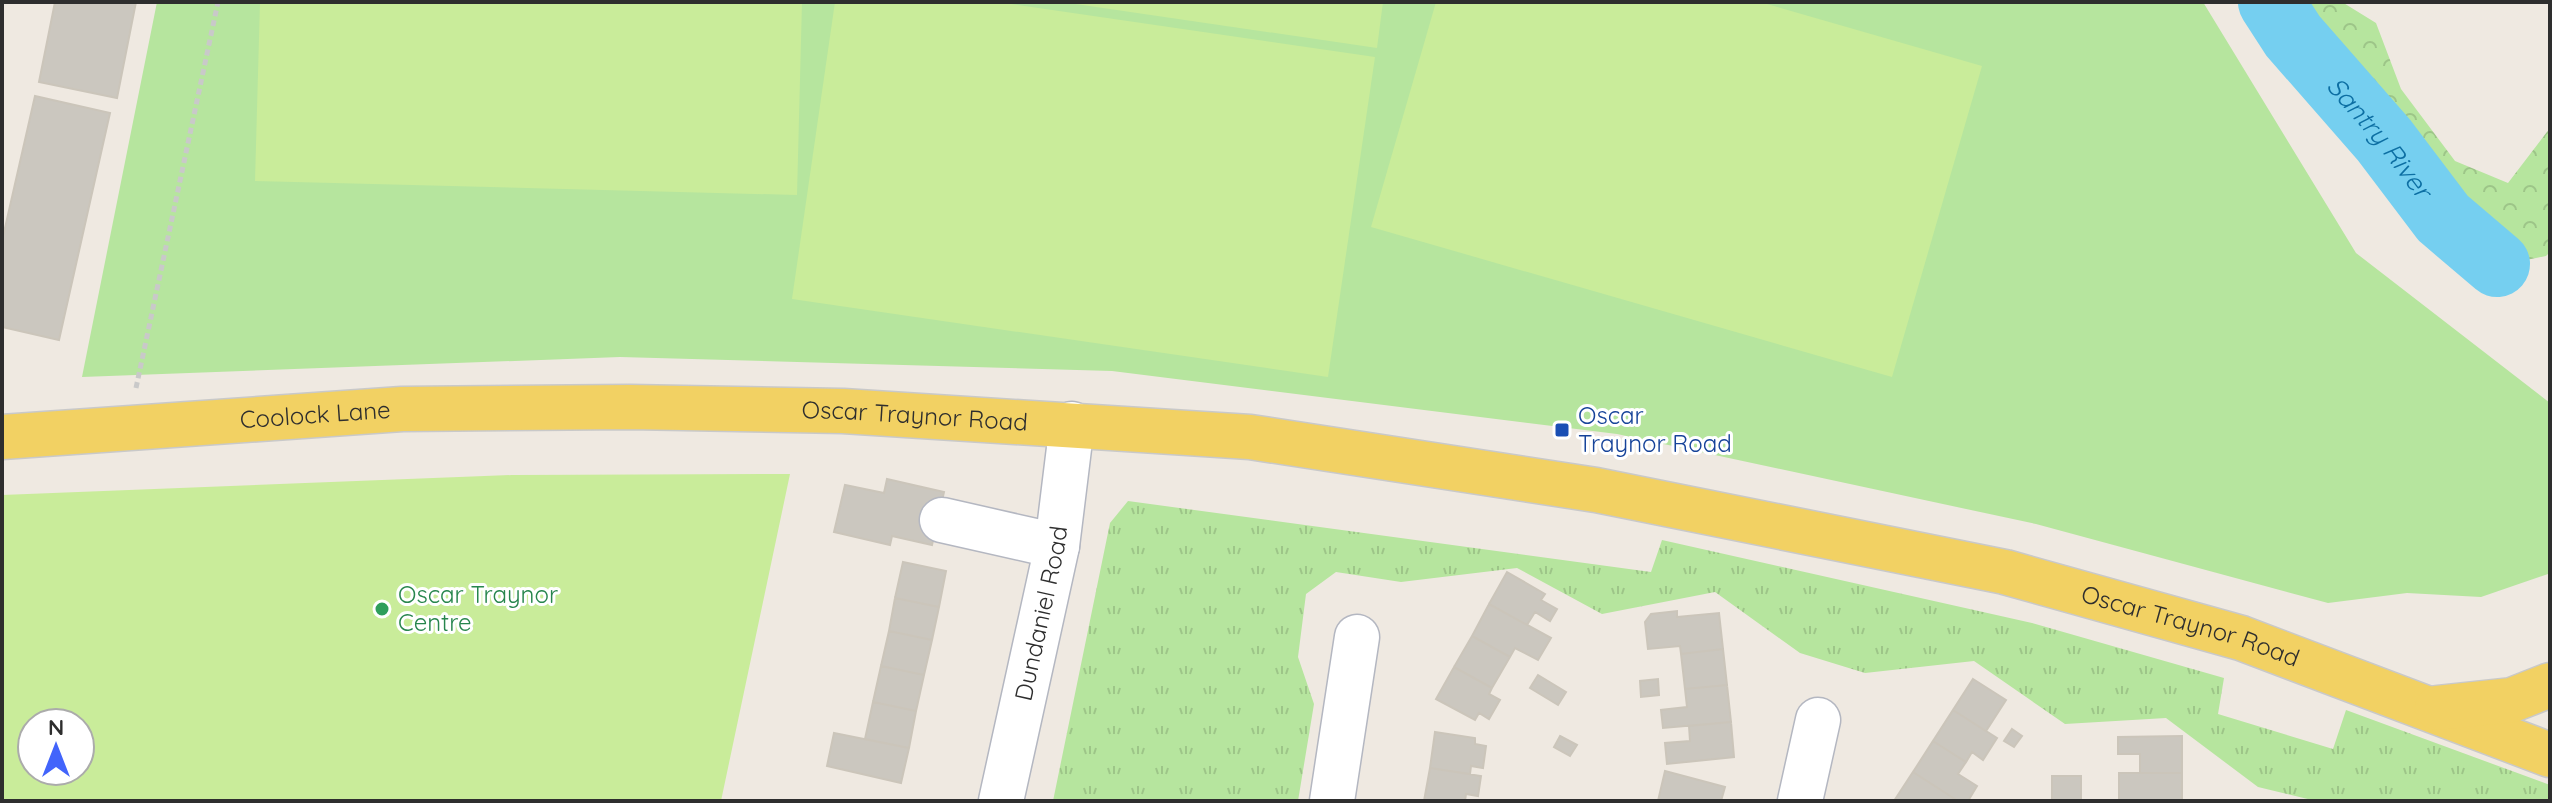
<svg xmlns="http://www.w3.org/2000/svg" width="2552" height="803" font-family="Quicksand,sans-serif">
<defs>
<pattern id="grass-tufts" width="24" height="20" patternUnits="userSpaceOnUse" patternTransform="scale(2)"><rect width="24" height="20" fill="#b6e59e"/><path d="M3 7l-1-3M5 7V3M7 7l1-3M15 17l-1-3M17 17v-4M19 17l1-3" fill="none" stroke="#9dc588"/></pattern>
<pattern id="forest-crowns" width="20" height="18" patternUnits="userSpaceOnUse" patternTransform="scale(2)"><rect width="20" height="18" fill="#b6e59e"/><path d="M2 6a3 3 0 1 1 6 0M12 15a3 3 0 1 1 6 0" fill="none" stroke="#9dc588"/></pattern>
</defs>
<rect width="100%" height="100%" fill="#efe9e1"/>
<path fill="url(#grass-tufts)" d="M 1128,501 L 1651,572 L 1662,540 L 2032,623 L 2224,678 L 2218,714 L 2333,749 L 2346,710 L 2550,785 L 2550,801 L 2316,801 L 2258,787 L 2166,718 L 2065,724 L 1974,661 L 1865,673 L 1800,653 L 1715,592 L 1602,614 L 1517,568 L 1401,582 L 1336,572 L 1306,594 L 1298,657 L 1314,704 L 1298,801 L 1053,801 L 1110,523 Z"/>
<path fill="url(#forest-crowns)" d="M 2304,2 L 2342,2 L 2376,23 L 2401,89 L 2455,161 L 2508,183 L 2550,128 L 2550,252 L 2546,256 L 2488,268 L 2405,212 L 2384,140 L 2293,36 Z"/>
<path fill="#b6e59e" d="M 157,2 L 2203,2 L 2356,253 L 2550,403 L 2550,568 L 2548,574 L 2481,597 L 2407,593 L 2328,603 L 2036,524 L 1617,434 L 1112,371 L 620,357 L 82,377 Z"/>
<path fill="#c9ec9a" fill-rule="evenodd" d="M 260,2 L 802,2 L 797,195 L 255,181 Z
M 835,2 L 998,2 L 1375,57 L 1328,377 L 792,299 Z
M 1062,2 L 1383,2 L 1377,48 Z
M 1436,2 L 1760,2 L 1982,66 L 1892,377 L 1371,227 Z
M 790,474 L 721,801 L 2,801 L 2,495 L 512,475 ZM 80,723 L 80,771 L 32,771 L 32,723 Z"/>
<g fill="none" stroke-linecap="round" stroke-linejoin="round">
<path stroke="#75cff0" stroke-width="66" id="s1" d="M 2271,2 L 2293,36 L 2384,140 L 2443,218 L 2497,264"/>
</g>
<path fill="#cbc7bf" stroke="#cbc5ba" stroke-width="2" d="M 55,2 L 136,2 L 117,98 L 39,82 Z
M 35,96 L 110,113 L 59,340 L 2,327 L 2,241 Z
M 887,479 L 944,492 L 932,545 L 892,536 L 890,545 L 834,532 L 845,485 L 884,493 Z
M 903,562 L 946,571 L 939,607 L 895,598 Z
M 1507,572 L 1545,594 L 1541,600 L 1557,609 L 1550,621 L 1535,612 L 1527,625 L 1489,604 Z
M 895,598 L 939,607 L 932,640 L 889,631 Z
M 1489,604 L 1551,638 L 1538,660 L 1515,648 L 1510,657 L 1472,636 Z
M 1677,611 L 1677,617 L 1719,613 L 1723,649 L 1681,654 L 1680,646 L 1648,649 L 1645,622 L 1651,614 Z
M 889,631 L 932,640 L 924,675 L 881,666 Z
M 1472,636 L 1510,657 L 1492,688 L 1454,667 Z
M 1723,649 L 1727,685 L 1685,689 L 1681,654 Z
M 881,666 L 924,675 L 916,711 L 873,702 Z
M 1454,667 L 1492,688 L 1489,694 L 1500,700 L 1489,719 L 1479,713 L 1475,720 L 1436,699 Z
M 1538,675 L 1566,692 L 1558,705 L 1530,688 Z
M 1658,679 L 1659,695 L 1641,697 L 1640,681 Z
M 1973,679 L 2006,700 L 1986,731 L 1953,710 Z
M 1727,685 L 1731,722 L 1663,728 L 1661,710 L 1687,707 L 1685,689 Z
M 873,702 L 916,711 L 909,748 L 865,739 Z
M 1953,710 L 1997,738 L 1983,760 L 1972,752 L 1966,762 L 1933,741 Z
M 1731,722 L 1734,757 L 1667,764 L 1665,743 L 1690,741 L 1689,726 Z
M 2012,729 L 2022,736 L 2014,747 L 2004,741 Z
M 1435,732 L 1475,738 L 1475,744 L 1486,746 L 1483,768 L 1471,766 L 1470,774 L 1430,768 Z
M 834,733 L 909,748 L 901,783 L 827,766 Z
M 1560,736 L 1577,745 L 1570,756 L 1554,747 Z
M 2182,736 L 2182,773 L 2140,773 L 2140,754 L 2118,754 L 2118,737 Z
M 1933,741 L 1966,762 L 1958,774 L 1977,786 L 1968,801 L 1958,801 L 1913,772 Z
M 1430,768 L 1481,776 L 1478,796 L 1466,794 L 1465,801 L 1424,801 Z
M 1665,771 L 1725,787 L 1721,801 L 1658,801 Z
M 1913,772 L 1958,801 L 1894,801 Z
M 2119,773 L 2182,773 L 2182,801 L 2119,801 Z
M 2052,776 L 2081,776 L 2081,801 L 2052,801 Z"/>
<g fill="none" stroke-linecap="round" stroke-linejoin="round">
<defs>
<g id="minor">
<path d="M 942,520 L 1057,546"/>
<path id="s2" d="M 1001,801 L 1057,546 L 1072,424"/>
<path d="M 1332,801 L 1357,637"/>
<path d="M 1800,801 L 1818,720"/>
</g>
<g id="major">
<path id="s3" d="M 2,437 L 402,409 L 630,407 L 843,411 L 1250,437 L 1596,490 L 2005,572 L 2241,638 L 2550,755"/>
<path d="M 2437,708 L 2512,700 L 2550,685"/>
</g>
</defs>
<use href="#minor" stroke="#b4b7c1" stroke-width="47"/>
<use href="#major" stroke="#c9c9c9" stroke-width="47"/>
<path stroke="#c9c9c9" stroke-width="5" stroke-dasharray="6 4" stroke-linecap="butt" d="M 136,388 L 218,2"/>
<use href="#minor" stroke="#fff" stroke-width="44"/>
<use href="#major" stroke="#f2d163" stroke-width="44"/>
</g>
<rect fill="#1a4fb4" stroke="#fff" stroke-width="3" x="1554" y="422" width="16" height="16" rx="4"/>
<circle fill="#2e9e5b" stroke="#fff" stroke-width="3" cx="382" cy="609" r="8"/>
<g text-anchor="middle" stroke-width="6" stroke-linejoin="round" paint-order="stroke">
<g font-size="24" fill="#2e2e2e" stroke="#fff">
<text dy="8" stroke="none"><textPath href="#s3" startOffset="314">Coolock Lane</textPath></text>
<text dy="8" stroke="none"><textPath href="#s3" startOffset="914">Oscar Traynor Road</textPath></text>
<text dy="8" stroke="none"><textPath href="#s2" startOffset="192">Dundaniel Road</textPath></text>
<text dy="8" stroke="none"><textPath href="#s3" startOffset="2210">Oscar Traynor Road</textPath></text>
</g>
<g font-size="24" fill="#164399" stroke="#fff" text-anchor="start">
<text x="1578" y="424">Oscar<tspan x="1578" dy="28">Traynor Road</tspan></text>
</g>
<g font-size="24" fill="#27864d" stroke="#fff" text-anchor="start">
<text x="398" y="603">Oscar Traynor<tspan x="398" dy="28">Centre</tspan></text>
</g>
<g font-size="26" font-style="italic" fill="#0d6fa3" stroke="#fff">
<text dy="9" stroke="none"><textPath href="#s1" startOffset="174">Santry River</textPath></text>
</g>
</g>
<rect width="2552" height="803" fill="none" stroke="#2e2e2e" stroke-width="8"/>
<g transform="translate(56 747)"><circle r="38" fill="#ffffff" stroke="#ababab" stroke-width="2"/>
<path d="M0-6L14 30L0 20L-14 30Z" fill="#4264fb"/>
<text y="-12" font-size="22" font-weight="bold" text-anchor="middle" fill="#2e2e2e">N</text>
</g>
</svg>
